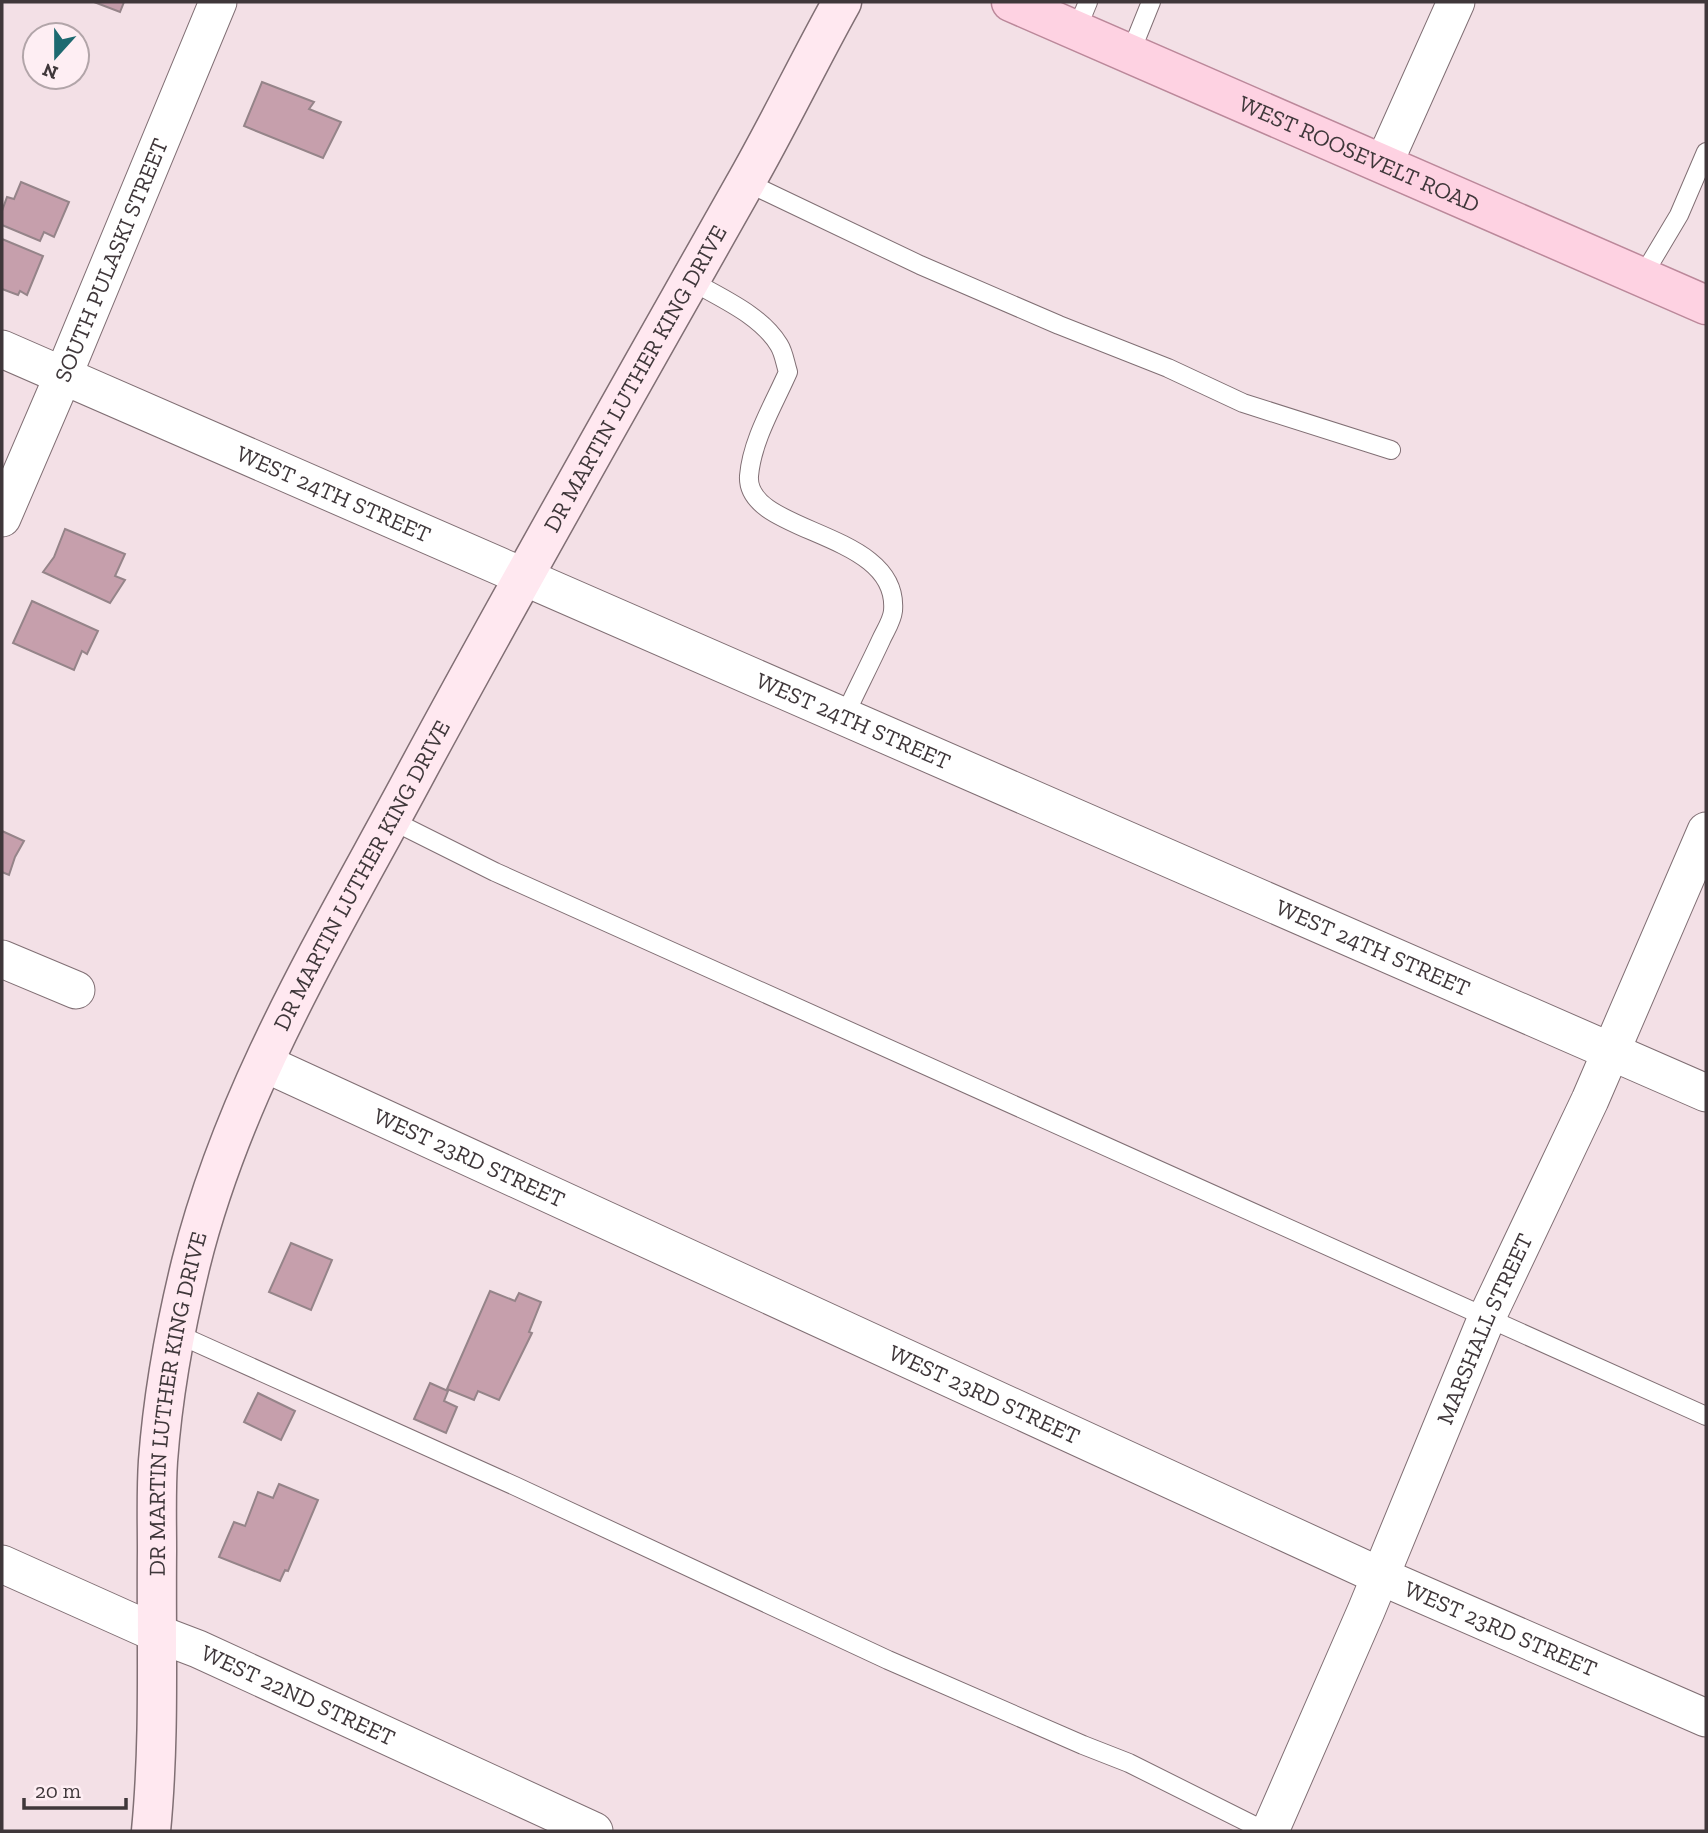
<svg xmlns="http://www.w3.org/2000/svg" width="1708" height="1833" font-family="'Zilla Slab',serif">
<rect width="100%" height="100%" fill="#f3e0e6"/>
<path fill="#c69fac" stroke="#958489" stroke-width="2" d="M 94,2 L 124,2 L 120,12 Z
M 262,82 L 314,102 L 309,109 L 341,122 L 323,158 L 244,126 Z
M 21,182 L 69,202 L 54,237 L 44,232 L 40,241 L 2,225 L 2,211 L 7,197 L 14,199 Z
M 2,239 L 43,256 L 27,295 L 20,291 L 18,295 L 2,289 Z
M 65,529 L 125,554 L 115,576 L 125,580 L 110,603 L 43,572 L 54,557 Z
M 32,601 L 98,631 L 87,654 L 82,651 L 74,670 L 13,643 Z
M 2,831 L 24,841 L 15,857 L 9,875 L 2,872 Z
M 291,1243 L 332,1260 L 311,1310 L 269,1292 Z
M 490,1291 L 515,1301 L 519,1293 L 541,1302 L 529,1332 L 532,1333 L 499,1400 L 478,1391 L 474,1400 L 447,1389 Z
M 430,1383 L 448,1391 L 444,1401 L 457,1407 L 446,1433 L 414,1419 Z
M 258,1393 L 295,1411 L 281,1440 L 244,1422 Z
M 279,1484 L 318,1500 L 288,1571 L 285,1570 L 280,1581 L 219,1557 L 234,1522 L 245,1526 L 258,1492 L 273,1498 Z"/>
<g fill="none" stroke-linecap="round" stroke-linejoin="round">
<defs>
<path id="service" d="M 1076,31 L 1088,2
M 1130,54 L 1151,2
M 746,182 L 920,265 L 1059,325 L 1168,368 L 1243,403 L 1391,450
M 1642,277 L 1679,215 L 1706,152
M 690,280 C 720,298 760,314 779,345 C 784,353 785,363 788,372 C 774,404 752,440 749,476 C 745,535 900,530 893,611 C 892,621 885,631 881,640 C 869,666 856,691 844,717
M 391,820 L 495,872 L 1706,1416
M 175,1333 L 515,1486 L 888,1660 L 1083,1745 L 1129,1763 L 1265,1831"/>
<g id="minor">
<path d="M 1384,163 L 1456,2"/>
<path id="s1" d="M 2,349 L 1706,1093"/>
<path id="s2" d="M 2,518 L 63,376 L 218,2"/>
<path d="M 2,959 L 76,990"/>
<path id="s3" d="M 264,1063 L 1380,1576 L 1706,1718"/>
<path id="s4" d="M 2,1564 L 156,1633 L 198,1649 L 594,1831"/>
<path id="s5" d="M 1270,1831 L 1366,1611 L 1487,1317 L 1590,1100 L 1706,831"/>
</g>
<g id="secondary">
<path id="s6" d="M 151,1831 C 160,1738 156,1645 157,1551 C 157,1521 156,1491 158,1461 C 163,1394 175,1328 191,1263 C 235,1087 331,932 416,773 C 522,576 633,382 743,187 C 778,126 808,63 842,2"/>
</g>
<g id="primary">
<path id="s7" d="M 1011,2 L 1706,305"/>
</g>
</defs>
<use href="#service" stroke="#806f74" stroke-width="20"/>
<use href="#minor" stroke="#806f74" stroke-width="39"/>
<use href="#secondary" stroke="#806f74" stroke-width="41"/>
<use href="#primary" stroke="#bb889a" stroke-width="41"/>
<use href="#service" stroke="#fff" stroke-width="18"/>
<use href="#minor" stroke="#fff" stroke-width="37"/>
<use href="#secondary" stroke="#ffe8f0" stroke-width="38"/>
<use href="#primary" stroke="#fed2e2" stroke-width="38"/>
</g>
<g text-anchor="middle" stroke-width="5" stroke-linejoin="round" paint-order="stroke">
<g font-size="23" fill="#3f373a" stroke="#feeef3">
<text dy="8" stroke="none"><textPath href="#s7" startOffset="380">WEST ROOSEVELT ROAD</textPath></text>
<text dy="8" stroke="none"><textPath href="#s2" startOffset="280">SOUTH PULASKI STREET</textPath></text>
<text dy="8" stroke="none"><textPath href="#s6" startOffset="1563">DR MARTIN LUTHER KING DRIVE</textPath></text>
<text dy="8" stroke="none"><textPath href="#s1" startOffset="362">WEST 24TH STREET</textPath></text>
<text dy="8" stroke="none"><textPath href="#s1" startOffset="929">WEST 24TH STREET</textPath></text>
<text dy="8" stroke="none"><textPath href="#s6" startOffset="996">DR MARTIN LUTHER KING DRIVE</textPath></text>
<text dy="8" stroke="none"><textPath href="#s1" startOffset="1496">WEST 24TH STREET</textPath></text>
<text dy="8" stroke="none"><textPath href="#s3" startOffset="226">WEST 23RD STREET</textPath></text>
<text dy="8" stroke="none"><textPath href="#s5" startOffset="546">MARSHALL STREET</textPath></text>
<text dy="8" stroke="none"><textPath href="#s3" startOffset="793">WEST 23RD STREET</textPath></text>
<text dy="8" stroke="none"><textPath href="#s6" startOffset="429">DR MARTIN LUTHER KING DRIVE</textPath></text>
<text dy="8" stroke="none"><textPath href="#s3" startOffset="1360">WEST 23RD STREET</textPath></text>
<text dy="8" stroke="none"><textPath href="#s4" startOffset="324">WEST 22ND STREET</textPath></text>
</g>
</g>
<rect width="1708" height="1833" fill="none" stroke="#3f373a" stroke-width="7"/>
<g transform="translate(56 56) rotate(201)"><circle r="33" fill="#feeef3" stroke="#b2a5a9" stroke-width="2"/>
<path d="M0-5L12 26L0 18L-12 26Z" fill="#1d6970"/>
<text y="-10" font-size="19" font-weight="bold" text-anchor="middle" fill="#3f373a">N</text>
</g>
<path d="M24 1798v10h102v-10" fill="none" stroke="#3f373a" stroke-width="3.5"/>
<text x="35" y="1798" font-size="21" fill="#3f373a" stroke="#feeef3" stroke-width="5" paint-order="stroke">20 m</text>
</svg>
